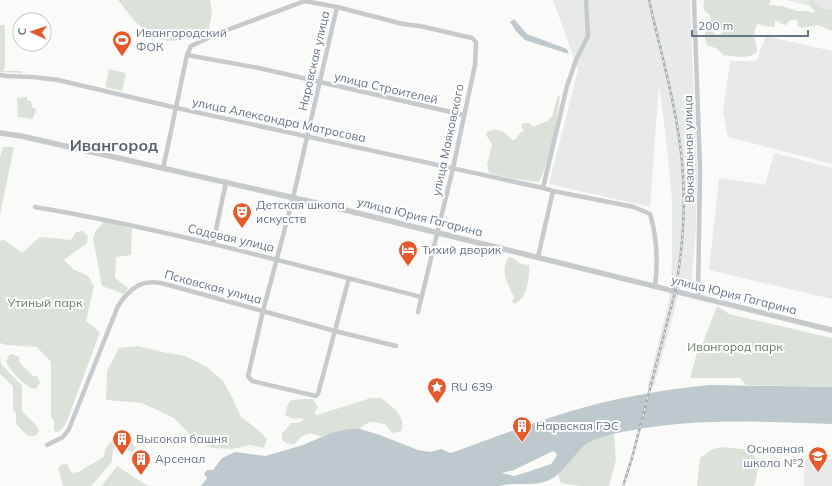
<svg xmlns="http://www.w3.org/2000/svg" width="832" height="486" font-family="Mulish,sans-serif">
<rect width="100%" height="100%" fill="#fafaf8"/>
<path fill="#e8e9e9" d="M 553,0 L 690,0 L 697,169 L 696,229 L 691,287 L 681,286 L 654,387 L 647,388 L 669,300 L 672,264 L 672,200 L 666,138 L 659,84 L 650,207 L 549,184 L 578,70 Z
M 786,0 L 832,0 L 832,12 Z
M 766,36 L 832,51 L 832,164 L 728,137 L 723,112 L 730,61 L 756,61 Z
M 774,153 L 832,168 L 832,299 L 709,270 L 719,178 L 765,185 Z
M 804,459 L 832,459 L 832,486 L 804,486 Z"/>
<path fill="#dbe2d9" d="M 118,0 L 210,0 L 212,13 L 209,29 L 184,36 L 185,39 C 178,40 170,42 163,40 C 144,36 129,14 118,0 Z
M 704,0 L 771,0 L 769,5 L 782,6 L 797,11 L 807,11 L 813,13 L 815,10 L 811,8 L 808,2 L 813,0 L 822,8 L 832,10 L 832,31 L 818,25 L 801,28 L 798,26 L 798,22 L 796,20 L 790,20 L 786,25 L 781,24 L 780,22 L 775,21 L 775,27 L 765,26 L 758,24 C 750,33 757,41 757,52 C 748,60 735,56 723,55 L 718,49 L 707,45 L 705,39 L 705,30 L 711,31 L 717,35 L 721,34 L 723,30 L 711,23 L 710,15 C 703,11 703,8 704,0 Z
M 0,25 L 5,25 L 5,68 L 3,69 L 5,71 L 22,71 L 22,73 L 0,72 Z
M 109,69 L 126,73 L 122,91 L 105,87 Z
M 558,95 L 560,96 C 557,120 550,161 539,182 L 509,178 L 489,173 L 487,165 L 492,144 L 486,135 L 487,132 C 498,127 505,132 512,140 L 515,140 L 520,133 L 524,131 L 524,130 L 521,127 L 523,123 L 529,123 L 533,127 L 549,120 L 552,116 Z
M 27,97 L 27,100 L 31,101 L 32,107 L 36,109 L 33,119 L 18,117 L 17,98 Z
M 3,147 L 14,147 L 0,215 L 0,157 Z
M 105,221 L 132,229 L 131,255 L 116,257 L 115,278 L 128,288 L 124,294 L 102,286 L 93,238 L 96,230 Z
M 83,231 L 88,237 L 87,243 L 64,260 L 73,269 L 88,276 L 94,286 L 86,321 L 100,332 L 67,421 L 62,429 L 58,432 L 54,431 L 54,421 L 51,417 L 51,362 L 37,347 L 6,345 L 0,343 L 0,241 L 3,239 L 22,253 L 40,237 L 71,240 L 76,232 Z
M 511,257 L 521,264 L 529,265 C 530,277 527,298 515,304 L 512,302 L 514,297 C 508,283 500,274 508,258 Z
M 717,306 L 729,314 L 832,338 L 832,387 L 746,385 L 740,378 L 690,378 L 699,346 L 703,343 Z
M 138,346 L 162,352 L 185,356 L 207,367 L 223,381 L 232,397 L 241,417 L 257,429 L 267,439 L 264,448 L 250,445 L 232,449 L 212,448 L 196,441 L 174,418 L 142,403 L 106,400 L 107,371 L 119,348 Z
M 12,354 L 19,357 L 20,363 L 33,376 L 37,376 L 40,383 L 36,389 C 28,390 8,369 6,361 L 9,355 Z
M 0,355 L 1,364 L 22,386 L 22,411 L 37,426 L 39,432 L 35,436 L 28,436 L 17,425 L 16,422 L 16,414 L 13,409 L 13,386 L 0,374 Z
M 371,398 L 381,398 C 391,405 408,418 401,431 L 392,433 L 386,425 C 373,422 371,419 360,429 L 349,429 L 323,436 C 319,437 317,435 313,434 C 304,433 300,438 295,444 L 288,444 L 282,440 L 282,434 L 291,423 L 298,423 L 304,420 L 301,418 L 293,419 L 285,415 L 287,407 L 290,401 L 300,399 L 313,399 L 318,408 L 314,413 L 317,415 Z
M 614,434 L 616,460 L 609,486 L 579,486 L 561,483 L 558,474 C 569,465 574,453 584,446 C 592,439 604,436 614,434 Z
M 112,441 L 129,441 L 136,447 L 133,452 L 118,448 L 113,449 L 112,462 L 91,486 L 63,486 L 58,468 C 61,465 64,463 68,464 L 69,469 L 72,473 L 78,472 L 104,457 C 105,450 106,445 112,441 Z
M 721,447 L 752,450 C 758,464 759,472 754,486 L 697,486 L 700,458 L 713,449 Z
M 117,466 L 148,486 L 101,486 Z"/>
<path fill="#bec9cd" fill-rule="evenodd" d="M 514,19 L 527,34 L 567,49 L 569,54 L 525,40 L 516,31 L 510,22 Z
M 709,385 L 832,387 L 832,424 C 774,422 717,419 659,426 C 638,429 615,432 594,440 C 573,448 568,475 544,482 C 531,486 511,482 500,486 L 201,486 L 207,478 L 204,474 L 207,470 L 213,470 L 222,458 L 235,452 L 265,456 L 303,445 L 331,433 L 348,429 L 360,429 L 377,434 L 418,450 L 430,452 L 441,449 L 450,453 L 454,452 C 491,438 530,424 568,412 C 614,398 661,390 709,385 ZM 553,451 L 557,454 L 555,459 L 551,464 L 524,473 L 514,476 L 502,473 L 514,470 Z"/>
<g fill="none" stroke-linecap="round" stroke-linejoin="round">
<path stroke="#c6cacd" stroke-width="4.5" d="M 694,0 L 700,169 L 698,297
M 337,7 L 293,198 L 263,311 L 248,376 L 252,381 L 316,396 L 318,394 L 349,278
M 187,55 L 259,68 L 464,115
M 0,75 L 6,76 L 33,77 L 58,80 L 177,108 L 543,188 L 553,191 L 634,207 L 650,214 C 657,236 658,264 655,287
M 163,169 L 187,55 L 191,46 L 219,33 L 305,1 L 337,7 L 403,24 L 420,26 L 472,38 L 476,42 L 475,65 L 453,168 L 418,312
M 543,188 L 567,86 L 576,60 L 588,36 L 586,0
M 35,207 C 165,229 293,264 421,297
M 213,244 L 226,182
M 538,257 L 553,191
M 47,445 L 63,437 L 69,429 L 118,306 C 130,288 142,278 165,284 L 335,331 L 396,346"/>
<path stroke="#c6cacd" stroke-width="5.5" d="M 0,133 L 21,136 L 321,204 L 832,330"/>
<defs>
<path id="rail" d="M 623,486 L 632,458 L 675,292 C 683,249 686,205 682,162 C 677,107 661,54 649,0"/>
</defs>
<use href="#rail" stroke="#a8aeb4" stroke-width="2.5"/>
<use href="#rail" stroke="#fff" stroke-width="1" stroke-dasharray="3" stroke-linecap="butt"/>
</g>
<defs>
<symbol id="stadium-pin" viewBox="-11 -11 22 30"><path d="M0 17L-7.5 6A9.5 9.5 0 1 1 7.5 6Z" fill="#e45a2d" stroke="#fff"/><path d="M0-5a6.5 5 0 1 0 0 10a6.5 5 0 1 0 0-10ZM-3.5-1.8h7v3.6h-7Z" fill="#fff"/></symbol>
<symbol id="theatre-pin" viewBox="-11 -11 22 30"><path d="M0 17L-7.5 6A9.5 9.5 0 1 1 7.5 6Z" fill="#e45a2d" stroke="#fff"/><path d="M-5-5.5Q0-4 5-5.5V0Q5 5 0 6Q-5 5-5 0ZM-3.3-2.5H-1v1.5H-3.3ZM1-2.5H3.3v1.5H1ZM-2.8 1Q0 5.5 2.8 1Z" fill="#fff"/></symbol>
<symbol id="hotel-pin" viewBox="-11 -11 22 30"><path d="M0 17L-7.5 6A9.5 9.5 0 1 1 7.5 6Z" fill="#e45a2d" stroke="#fff"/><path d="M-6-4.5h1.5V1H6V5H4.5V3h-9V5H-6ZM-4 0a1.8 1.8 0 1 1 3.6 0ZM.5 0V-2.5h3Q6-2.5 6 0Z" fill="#fff"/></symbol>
<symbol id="sight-pin" viewBox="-11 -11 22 30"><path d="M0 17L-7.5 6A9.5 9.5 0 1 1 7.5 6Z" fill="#e45a2d" stroke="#fff"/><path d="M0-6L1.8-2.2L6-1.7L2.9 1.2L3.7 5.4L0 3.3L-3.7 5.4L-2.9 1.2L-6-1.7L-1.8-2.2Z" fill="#fff"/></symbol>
<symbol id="building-pin" viewBox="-11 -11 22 30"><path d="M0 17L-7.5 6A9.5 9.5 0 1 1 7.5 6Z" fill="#e45a2d" stroke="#fff"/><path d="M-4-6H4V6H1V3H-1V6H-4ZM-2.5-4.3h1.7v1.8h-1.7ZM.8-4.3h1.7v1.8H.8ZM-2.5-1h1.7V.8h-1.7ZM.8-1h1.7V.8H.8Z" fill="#fff"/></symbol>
<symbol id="school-pin" viewBox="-11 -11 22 30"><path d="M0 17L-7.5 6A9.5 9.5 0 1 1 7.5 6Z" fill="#e45a2d" stroke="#fff"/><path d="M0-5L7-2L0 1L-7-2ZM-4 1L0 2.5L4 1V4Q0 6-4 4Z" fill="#fff"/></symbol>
</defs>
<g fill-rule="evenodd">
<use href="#stadium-pin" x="111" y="29" width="22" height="30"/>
<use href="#theatre-pin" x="231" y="201" width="22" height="30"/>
<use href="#hotel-pin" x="397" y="239" width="22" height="30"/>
<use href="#sight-pin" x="426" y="376" width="22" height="30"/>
<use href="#building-pin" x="511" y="415" width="22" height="30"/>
<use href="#building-pin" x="111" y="428" width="22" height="30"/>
<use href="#school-pin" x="807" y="445" width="22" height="30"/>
<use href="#building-pin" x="130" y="448" width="22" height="30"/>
</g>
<g text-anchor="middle" stroke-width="4" stroke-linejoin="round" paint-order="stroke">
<g font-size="12" fill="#657583" stroke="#fff" text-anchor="start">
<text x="136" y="37">Ивангородский<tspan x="136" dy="14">ФОК</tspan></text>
<text x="256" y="209">Детская школа<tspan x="256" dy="14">искусств</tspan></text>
<text x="422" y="254">Тихий дворик</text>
<text x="451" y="391">RU 639</text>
<text x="536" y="430">Нарвская ГЭС</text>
<text x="136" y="443">Высокая башня</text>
<text x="804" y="453" text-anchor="end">Основная<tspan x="804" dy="14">школа №2</tspan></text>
<text x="155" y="463">Арсенал</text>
</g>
<g font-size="12" fill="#657583" stroke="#fff">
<text transform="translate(314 61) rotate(-77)" y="4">Наровская улица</text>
<text transform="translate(386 88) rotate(13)" y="4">улица Строителей</text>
<text transform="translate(279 120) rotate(12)" y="4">улица Александра Матросова</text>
<text transform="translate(448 140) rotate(-78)" y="4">улица Маяковского</text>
<text transform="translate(689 149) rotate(-91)" y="4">Вокзальная улица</text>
<text transform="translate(420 217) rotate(14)" y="4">улица Юрия Гагарина</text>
<text transform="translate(231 238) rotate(13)" y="4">Садовая улица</text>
<text transform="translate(213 287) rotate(15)" y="4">Псковская улица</text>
<text transform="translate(734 295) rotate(14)" y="4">улица Юрия Гагарина</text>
</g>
<g font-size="12" fill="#677a64" stroke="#fff">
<text x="45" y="307">Утиный парк</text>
<text x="735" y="351">Ивангород парк</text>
</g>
<g font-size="16" font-weight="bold" fill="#57636e" stroke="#fff">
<text x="114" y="151">Ивангород</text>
</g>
</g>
<g transform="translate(32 32) rotate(273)"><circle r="19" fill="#ffffff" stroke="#c1c8cd"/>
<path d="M0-3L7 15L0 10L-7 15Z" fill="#e45a2d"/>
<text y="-6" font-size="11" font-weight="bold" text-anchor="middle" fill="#657583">С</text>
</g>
<path d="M692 30v6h116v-6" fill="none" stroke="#657583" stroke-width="2"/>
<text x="698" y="30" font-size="12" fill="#657583" stroke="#ffffff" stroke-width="3" paint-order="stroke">200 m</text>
</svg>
